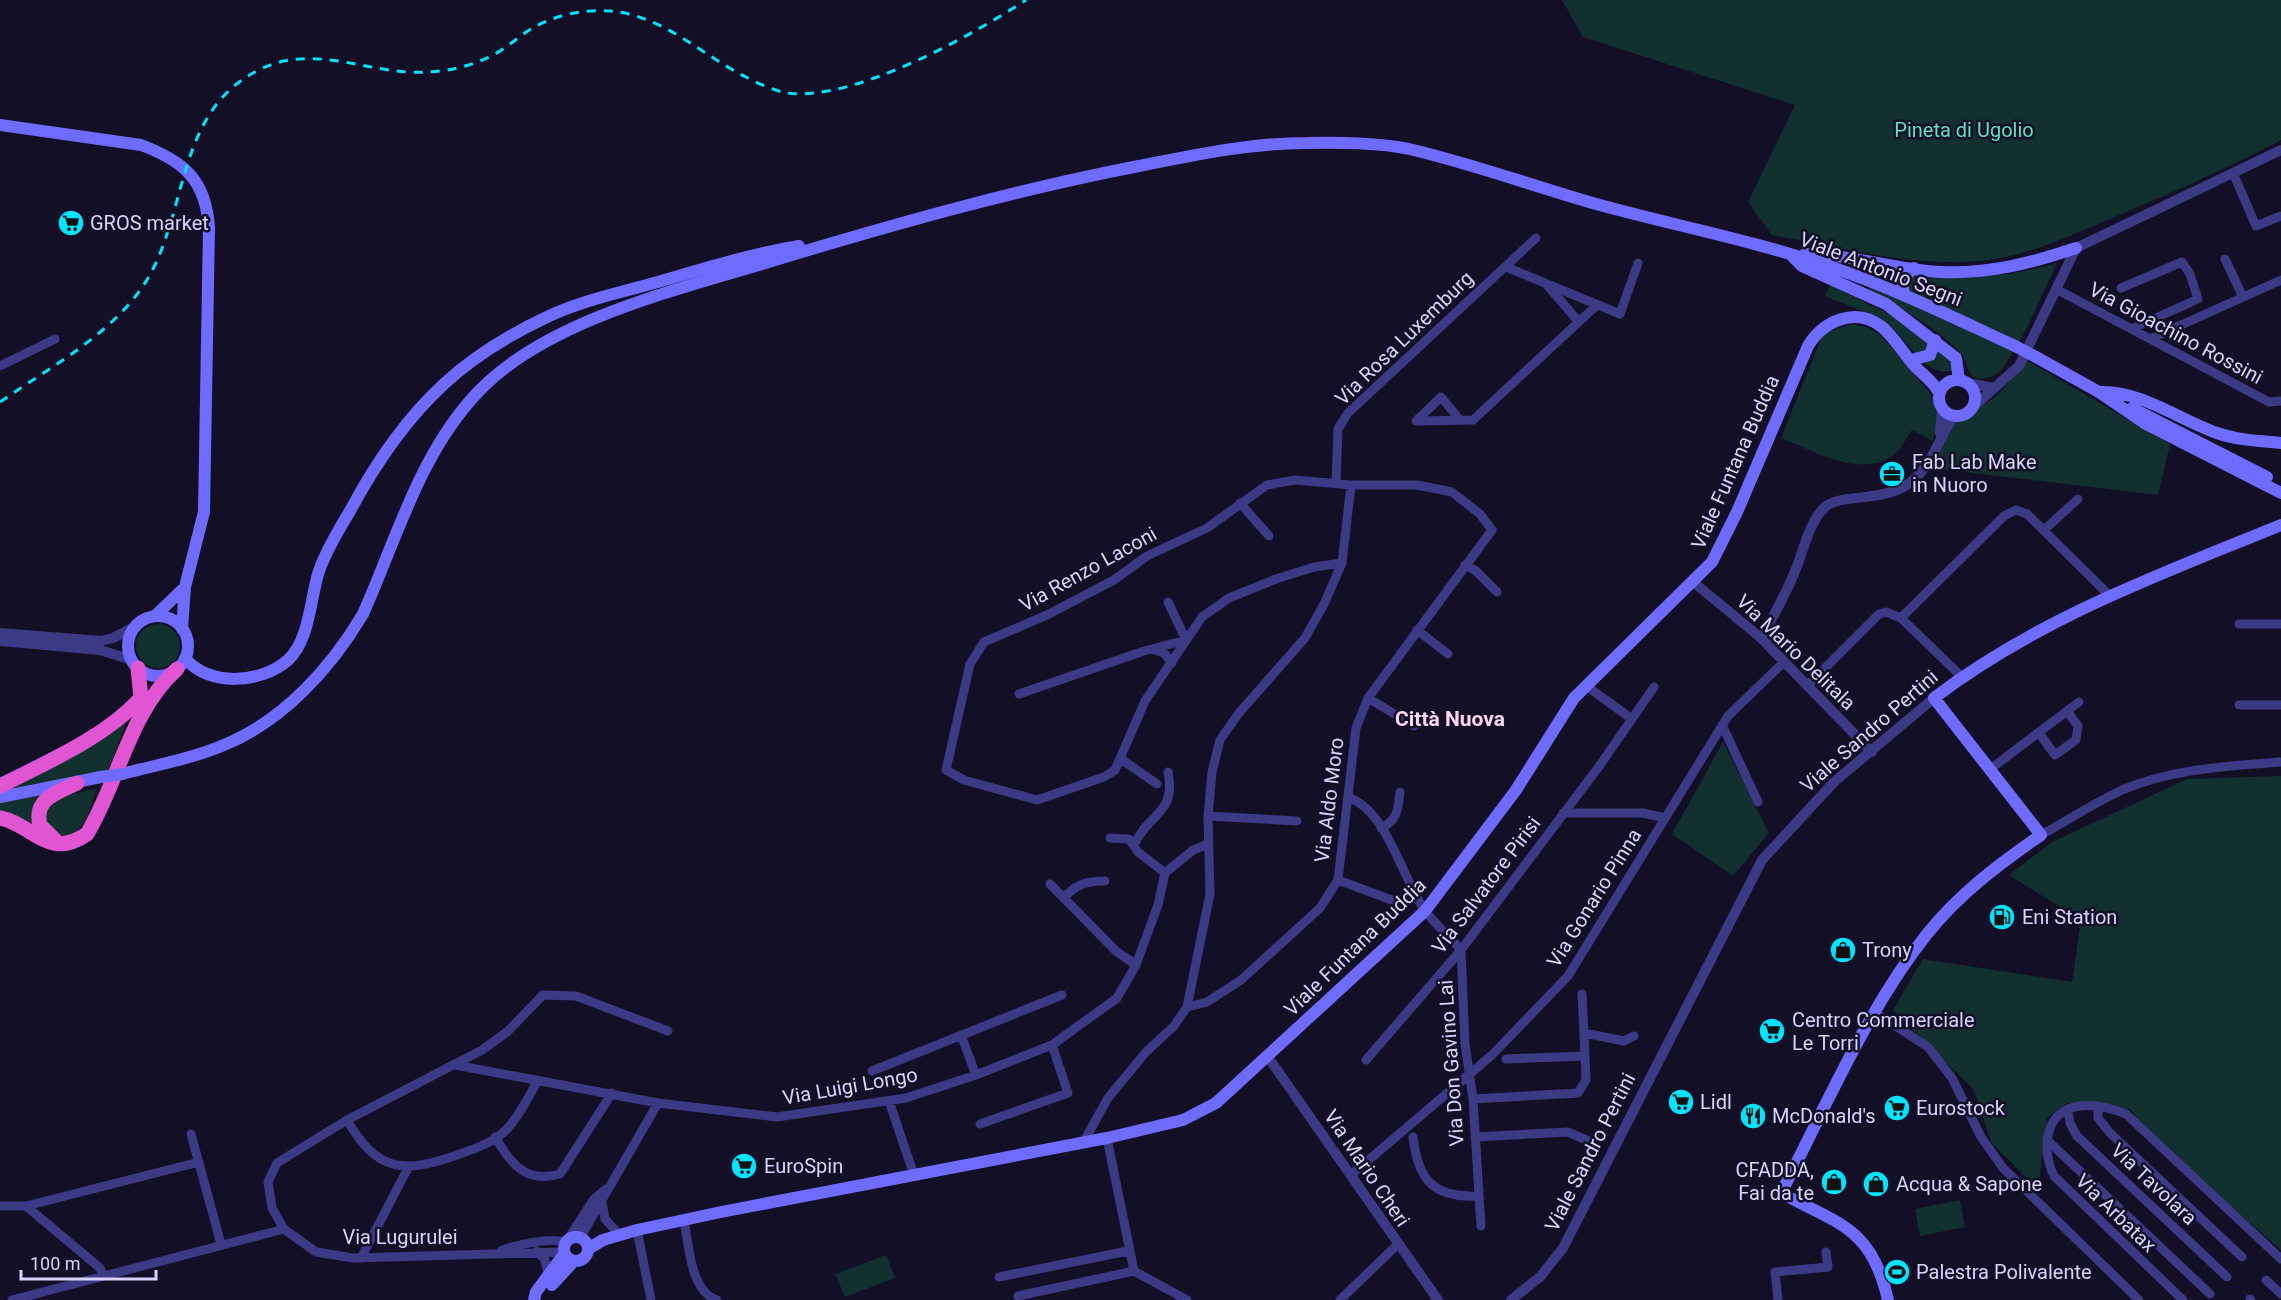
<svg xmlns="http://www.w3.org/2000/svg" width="2281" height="1300" font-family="Roboto,sans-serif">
<rect width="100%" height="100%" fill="#130f26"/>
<path fill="#12302f" d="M 1562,0 L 2281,0 L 2281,140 C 2226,169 2169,194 2112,218 C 2069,236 2026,257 1979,261 C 1910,267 1839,247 1772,235 L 1748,202 L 1795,105 L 1583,37 Z
M 2057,263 C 2046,287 2014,363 1995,375 C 1991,378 1981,379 1977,378 C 1965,374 1968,360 1960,352 C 1937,329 1898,305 1869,290 L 1869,287 L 1914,304 L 1905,283 L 1911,276 C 1961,280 2010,277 2057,263 Z
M 1830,285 L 1895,317 L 1953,361 L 1953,370 C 1926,380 1907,339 1890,326 C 1873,312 1845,305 1825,296 Z
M 1852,324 L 1869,328 L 1883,337 L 1933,397 L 1938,421 L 1933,441 L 1912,430 C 1907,436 1904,444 1899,450 C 1867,483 1814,451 1781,438 L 1821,339 L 1827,332 Z
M 2026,360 L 2170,444 L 2158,495 L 1930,468 L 1953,424 L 1968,412 L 1993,399 L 2006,386 Z
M136 646a22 22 0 1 1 44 0a22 22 0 1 1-44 0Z
M 128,718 L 108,770 L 9,790 L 10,785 Z
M 1723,742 L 1769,833 L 1733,876 L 1672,834 Z
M 2281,776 L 2281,1250 L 2183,1165 L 2129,1109 L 2067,1103 L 2047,1118 L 2038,1190 L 1991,1142 L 1974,1090 L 1893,1010 L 1923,959 L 2072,982 L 2081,920 L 2009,875 L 2052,842 L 2187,779 Z
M 97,788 C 91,805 83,843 58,835 C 47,831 46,821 45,811 L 61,797 Z
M 40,795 L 42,797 L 39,830 L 0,814 L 0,803 Z
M 1960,1200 L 1965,1227 L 1920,1236 L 1915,1209 Z
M 886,1255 L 895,1278 L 845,1297 L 835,1274 Z"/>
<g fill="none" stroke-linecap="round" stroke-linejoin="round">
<path stroke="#3d3a85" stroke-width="9" d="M 2233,173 L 2256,226 L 2281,216
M 2225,259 L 2243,297
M 1506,267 L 1620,314 L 1638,263
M 1547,285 L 1579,322
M 2121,288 L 2182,262 L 2190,274 L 2198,299 L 2131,329
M 2056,289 L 2269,402 L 2281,401
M 2150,339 L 2281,280
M 0,366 L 55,339
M 1416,421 L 1473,420 L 1597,305
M 1416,421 L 1441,397 L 1460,420
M 1336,483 L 1338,429 L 1348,413 L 1536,238
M 1240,503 L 1269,536
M 2044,530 L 2078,499
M 1465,565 L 1476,571 L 1497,592
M 1901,618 L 2004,516 L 2016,510 L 2027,514 L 2110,596
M 2239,624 L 2281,624
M 1417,630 L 1448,654
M 1152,649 L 1164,653 L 1172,663
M 1585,685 L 1632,719
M 1807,686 L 1879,614 L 1886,612 L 1901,618 L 1962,677
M 1019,694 L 1144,651 L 1186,640 L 1168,602
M 1368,698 L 1414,726
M 2239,705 L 2281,705
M 1722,725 L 1758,802
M 2039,733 L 2055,755 L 2076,740 L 2078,726 L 2067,711
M 1121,759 L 1157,784
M 1989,770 L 2079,702
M 1348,797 C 1389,812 1402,880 1426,912 C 1436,925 1450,937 1461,950 L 1465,1044 L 1473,1099 L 1481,1226
M 1563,813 L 1643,813 L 1665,818
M 1208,816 L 1297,821
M 1381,828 C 1398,821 1398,808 1400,792
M 2041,835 C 2068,820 2094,803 2122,790 C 2171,769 2228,766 2281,762
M 1110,838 L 1129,839 L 1138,852 L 1165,873
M 1134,845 C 1147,814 1177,814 1168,772
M 1338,880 L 1397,902 L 1401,906
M 1050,884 L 1116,951 L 1136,965
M 1064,898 C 1076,884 1087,881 1105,881
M 1582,994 L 1584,1033
M 1187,1007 L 1207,1002 L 1241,980 L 1320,908 L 1338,880 L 1356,728 L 1368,698 L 1492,530 L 1480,514 L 1452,492 L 1417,485 L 1351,485 L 1295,480 L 1267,485 L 1207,528 L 1147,556 L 1114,580 L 1047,615 L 984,642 L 970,664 L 946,770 L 964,780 L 1037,800 L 1104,777 L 1115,770 L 1145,701 L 1202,617 L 1229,598 L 1276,579 L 1314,567 L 1342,563
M 1874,1012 L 1928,1047 L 1952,1078 L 1981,1137 L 2003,1168 L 2139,1300
M 961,1035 L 976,1075
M 1506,1059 L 1585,1056
M 1366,1060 L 1461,950 L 1600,765 L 1654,687
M 455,1065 L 658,1103 L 777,1117 L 906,1098 L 976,1075 L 1052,1045 L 1117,998 L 1136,965 L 1158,905 L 1165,873 L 1193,850 L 1208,844
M 872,1071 L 1062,995
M 1473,1099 L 1578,1093 L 1586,1080 L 1584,1033 L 1624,1041 L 1634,1036
M 889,1101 L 914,1175
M 2098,1107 L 2098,1118 L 2110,1133 L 2242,1257
M 2068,1110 L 2070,1123 L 2077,1136 L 2227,1277
M 347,1120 C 377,1172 403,1174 457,1155 C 474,1149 493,1143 506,1130 C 519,1117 529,1096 538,1080
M 980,1124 L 1068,1093 L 1052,1045
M 191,1134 L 221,1244
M 495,1137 C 511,1164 526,1184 560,1174 L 612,1093
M 1413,1137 C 1418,1180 1433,1198 1479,1196
M 1475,1137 L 1568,1132 L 1591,1142
M 1107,1138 L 1134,1271 L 1187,1300
M 2047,1140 L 2210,1294
M 1083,1143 L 1108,1098 L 1146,1052 L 1174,1026 L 1187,1007 L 1210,894 L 1208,816 L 1212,772 L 1220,740 L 1239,713 L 1305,638 L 1324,604 L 1342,563 L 1351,485
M 1351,1175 L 1492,1055 L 1568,976 L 1728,716 L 1784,662
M 602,1203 L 605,1219 L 616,1231
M 0,1206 L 26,1206 L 100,1268 L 103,1276
M 26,1206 L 199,1162
M 684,1220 C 689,1245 690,1291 717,1300
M 637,1230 L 651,1300
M 580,1238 L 658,1103
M 568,1239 L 594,1199 L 606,1189
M 501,1251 C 515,1245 551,1237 566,1242
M 537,1251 L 545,1260 L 549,1277
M 564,1252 L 353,1258 L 316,1252 L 284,1229 L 272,1208 L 268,1182 L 277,1163 L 298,1150 L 347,1120 L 482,1050 L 507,1032 L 543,995 L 576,996 L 668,1031
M 361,1258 L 408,1168
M 999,1277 L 1128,1251
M 2266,1280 L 2281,1294
M 1018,1296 L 1134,1271
M 2250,1299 L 2251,1300
M 12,1300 L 284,1229
M 1340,1300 L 1398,1244
M 1778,1300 L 1775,1272 L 1828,1267 L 1826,1252
M 2183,1300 L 2054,1176 C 2041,1150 2044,1110 2080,1106 C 2095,1104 2113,1109 2126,1114 L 2281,1259"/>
<path stroke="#3d3a85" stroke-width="10" d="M 1968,383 L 1994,388
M 1973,407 L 2019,366 L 2076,248 L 2281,150
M 1940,433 L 1942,408
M 1692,581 L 1761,638 L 1872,752
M 0,633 L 101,641 L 113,638 L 136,626
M 1761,638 C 1774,616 1786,593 1796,569 C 1804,549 1809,522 1825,507 C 1840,493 1885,503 1911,482 C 1931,466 1939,439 1953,417 L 1960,416
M 0,641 L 100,650 L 132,660
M 1268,1057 L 1438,1300
M 1511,1300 L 1540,1277 L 1563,1248 L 1762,860 L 1834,782 L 1934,698"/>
<path stroke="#6f6bff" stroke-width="12" d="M 0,125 L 141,145 C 184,161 206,180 209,228 L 204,512 L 185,587 L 182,629
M 1805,254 C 1851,254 1896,270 1942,272 C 1989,274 2032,263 2076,248
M 1792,256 L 1802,266 L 1886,304 L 1956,358 L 1959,380
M 1904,295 L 1902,279 L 1914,268
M 2036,357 L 2099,392 L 2146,424 L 2281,493
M 1915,359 L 1930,355 L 1935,340
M1939 398a18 18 0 1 1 36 0a18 18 0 1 1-36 0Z
M 2099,392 C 2140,390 2178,419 2217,433 C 2237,440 2260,441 2281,443
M 2132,408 L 2267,477
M 155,616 L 184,588
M128 646a30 30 0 1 1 60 0a30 30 0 1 1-60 0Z
M 185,658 C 208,687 261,684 288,660 C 310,640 310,598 319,571 C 326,551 339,529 350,511 C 374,466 407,418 444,384 C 473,357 511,334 547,317 C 580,301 619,293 654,283 C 703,269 750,254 799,246
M 122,774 C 156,765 191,759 224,745 C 283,721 331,668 363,614 C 397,538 420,452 479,391 C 550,317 689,287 785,257 C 902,222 1019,189 1139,166 C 1194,155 1250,143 1306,143 C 1335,142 1382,143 1409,149 C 1470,163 1530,185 1589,202 C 1667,224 1748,239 1825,265 C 1890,286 1952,317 2015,346
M 0,797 L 101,777
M564 1249a12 12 0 1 1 24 0a12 12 0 1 1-24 0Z
M 588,1249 L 603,1240 L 637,1230 L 721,1212 L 1107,1138 L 1183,1120 L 1216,1103 L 1425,911 L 1516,790 L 1574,698 L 1712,562 L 1737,512 L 1808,346 C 1823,321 1856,306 1882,327 C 1894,337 1902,351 1912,363 C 1921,374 1933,380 1939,393
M 552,1285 L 574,1261
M 534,1300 L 536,1292 L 564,1254
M 1888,1300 C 1872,1228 1839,1224 1781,1193 C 1827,1105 1866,1011 1927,934 C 1959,894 1999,864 2041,835 L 1934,698 C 2037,619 2161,574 2281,525"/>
<path stroke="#e055d1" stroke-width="15" d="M 138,668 L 142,708
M 0,786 C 47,762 104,738 140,699
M 0,818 C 33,824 48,861 87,834 C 119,781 129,712 177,669
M 56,841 L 40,825 C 33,799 58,792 77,783"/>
<path stroke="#00e5ff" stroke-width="3" stroke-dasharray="9 8" stroke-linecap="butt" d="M 0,402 C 53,365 121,330 152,271 C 189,199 179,105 265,67 C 320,44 373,76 428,72 C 451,71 475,65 495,54 C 508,47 519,36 531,29 C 554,15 584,9 611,11 C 664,16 700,54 746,77 C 757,83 775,91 787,93 C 853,102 971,36 1026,0"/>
<path stroke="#6f6bff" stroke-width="12" d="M 2015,346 L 2036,357
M 101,777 L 122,774"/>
</g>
<defs>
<symbol id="supermarket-disc" viewBox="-11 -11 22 22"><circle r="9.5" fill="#00e5ff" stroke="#130f26"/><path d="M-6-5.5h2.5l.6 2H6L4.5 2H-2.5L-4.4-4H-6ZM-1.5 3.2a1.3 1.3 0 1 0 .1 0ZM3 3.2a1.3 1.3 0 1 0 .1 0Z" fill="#111"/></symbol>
<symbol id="office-disc" viewBox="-11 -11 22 22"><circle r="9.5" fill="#00e5ff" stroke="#130f26"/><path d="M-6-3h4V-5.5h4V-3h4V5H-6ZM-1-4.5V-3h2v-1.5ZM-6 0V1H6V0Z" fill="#111"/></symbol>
<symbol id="fuel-disc" viewBox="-11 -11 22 22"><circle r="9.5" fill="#00e5ff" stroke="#130f26"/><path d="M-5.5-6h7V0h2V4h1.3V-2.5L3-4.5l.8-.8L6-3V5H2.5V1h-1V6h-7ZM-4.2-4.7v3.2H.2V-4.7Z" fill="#111"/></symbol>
<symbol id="shop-disc" viewBox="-11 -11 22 22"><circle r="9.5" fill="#00e5ff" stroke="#130f26"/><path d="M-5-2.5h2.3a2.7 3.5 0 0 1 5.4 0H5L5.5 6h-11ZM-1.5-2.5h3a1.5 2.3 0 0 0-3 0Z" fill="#111"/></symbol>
<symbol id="restaurant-disc" viewBox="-11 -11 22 22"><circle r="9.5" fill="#00e5ff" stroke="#130f26"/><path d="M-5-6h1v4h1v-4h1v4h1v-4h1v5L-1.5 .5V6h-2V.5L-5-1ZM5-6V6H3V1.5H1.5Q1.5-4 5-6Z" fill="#111"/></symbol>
<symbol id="stadium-disc" viewBox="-11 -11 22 22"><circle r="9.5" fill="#00e5ff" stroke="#130f26"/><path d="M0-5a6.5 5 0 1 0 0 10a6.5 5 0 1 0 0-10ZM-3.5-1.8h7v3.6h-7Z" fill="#111"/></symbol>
</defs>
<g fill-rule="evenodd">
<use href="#supermarket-disc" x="56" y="208" width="30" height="30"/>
<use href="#office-disc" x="1877" y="459" width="30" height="30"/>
<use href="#fuel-disc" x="1987" y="902" width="30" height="30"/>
<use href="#shop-disc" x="1828" y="935" width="30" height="30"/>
<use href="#supermarket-disc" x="1757" y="1016" width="30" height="30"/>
<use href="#supermarket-disc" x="1666" y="1087" width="30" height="30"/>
<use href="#supermarket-disc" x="1882" y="1093" width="30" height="30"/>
<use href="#restaurant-disc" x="1738" y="1101" width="30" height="30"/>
<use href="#supermarket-disc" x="729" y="1151" width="30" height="30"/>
<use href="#shop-disc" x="1819" y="1167" width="30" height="30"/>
<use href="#shop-disc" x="1861" y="1169" width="30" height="30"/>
<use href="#stadium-disc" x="1882" y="1257" width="30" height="30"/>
</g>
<g text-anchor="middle" stroke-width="5" stroke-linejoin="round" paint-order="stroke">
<g font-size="20" fill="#5fe0c0" stroke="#130f26">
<text x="1964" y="137">Pineta di Ugolio</text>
</g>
<g font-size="20" fill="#d9d4ff" stroke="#130f26" text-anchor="start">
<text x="90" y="230">GROS market</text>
<text x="1912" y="469">Fab Lab Make<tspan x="1912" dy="23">in Nuoro</tspan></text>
<text x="2022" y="924">Eni Station</text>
<text x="1862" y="957">Trony</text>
<text x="1792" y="1027">Centro Commerciale<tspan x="1792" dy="23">Le Torri</tspan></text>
<text x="1700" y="1109">Lidl</text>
<text x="1916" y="1115">Eurostock</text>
<text x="1772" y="1123">McDonald's</text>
<text x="764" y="1173">EuroSpin</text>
<text x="1814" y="1177" text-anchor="end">CFADDA,<tspan x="1814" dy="23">Fai da te</tspan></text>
<text x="1896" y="1191">Acqua &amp; Sapone</text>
<text x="1916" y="1279">Palestra Polivalente</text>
</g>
<g font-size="20" fill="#d9d4ff" stroke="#130f26">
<text transform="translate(1881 269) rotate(21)" y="7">Viale Antonio Segni</text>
<text transform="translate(2176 333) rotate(28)" y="7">Via Gioachino Rossini</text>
<text transform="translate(1404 338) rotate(-44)" y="7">Via Rosa Luxemburg</text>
<text transform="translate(1735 462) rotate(-66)" y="7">Viale Funtana Buddia</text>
<text transform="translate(1088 569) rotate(-29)" y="7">Via Renzo Laconi</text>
<text transform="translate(1796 652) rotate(44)" y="7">Via Mario Delitala</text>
<text transform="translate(1869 731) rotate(-41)" y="7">Viale Sandro Pertini</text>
<text transform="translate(1329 800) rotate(-83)" y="7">Via Aldo Moro</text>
<text transform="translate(1486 885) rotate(-53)" y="7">Via Salvatore Pirisi</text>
<text transform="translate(1594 898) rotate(-58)" y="7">Via Gonario Pinna</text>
<text transform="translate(1355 947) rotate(-44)" y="7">Viale Funtana Buddia</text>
<text transform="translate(1451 1063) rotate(-94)" y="7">Via Don Gavino Lai</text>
<text transform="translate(850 1086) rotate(-10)" y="7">Via Luigi Longo</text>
<text transform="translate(1590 1152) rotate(-63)" y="7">Viale Sandro Pertini</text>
<text transform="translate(1367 1168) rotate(56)" y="7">Via Mario Cheri</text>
<text transform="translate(2154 1184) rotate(43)" y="7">Via Tavolara</text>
<text transform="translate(2116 1213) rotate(44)" y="7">Via Arbatax</text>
<text x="400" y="1244">Via Lugurulei</text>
</g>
<g font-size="21" font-weight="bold" fill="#ffd6f0" stroke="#130f26">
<text x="1450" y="726">Città Nuova</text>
</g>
</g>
<path d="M21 1270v9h135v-9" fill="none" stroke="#d9d4ff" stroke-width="3"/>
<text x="30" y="1270" font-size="18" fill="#d9d4ff" stroke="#130f26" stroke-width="4.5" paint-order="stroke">100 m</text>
</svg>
